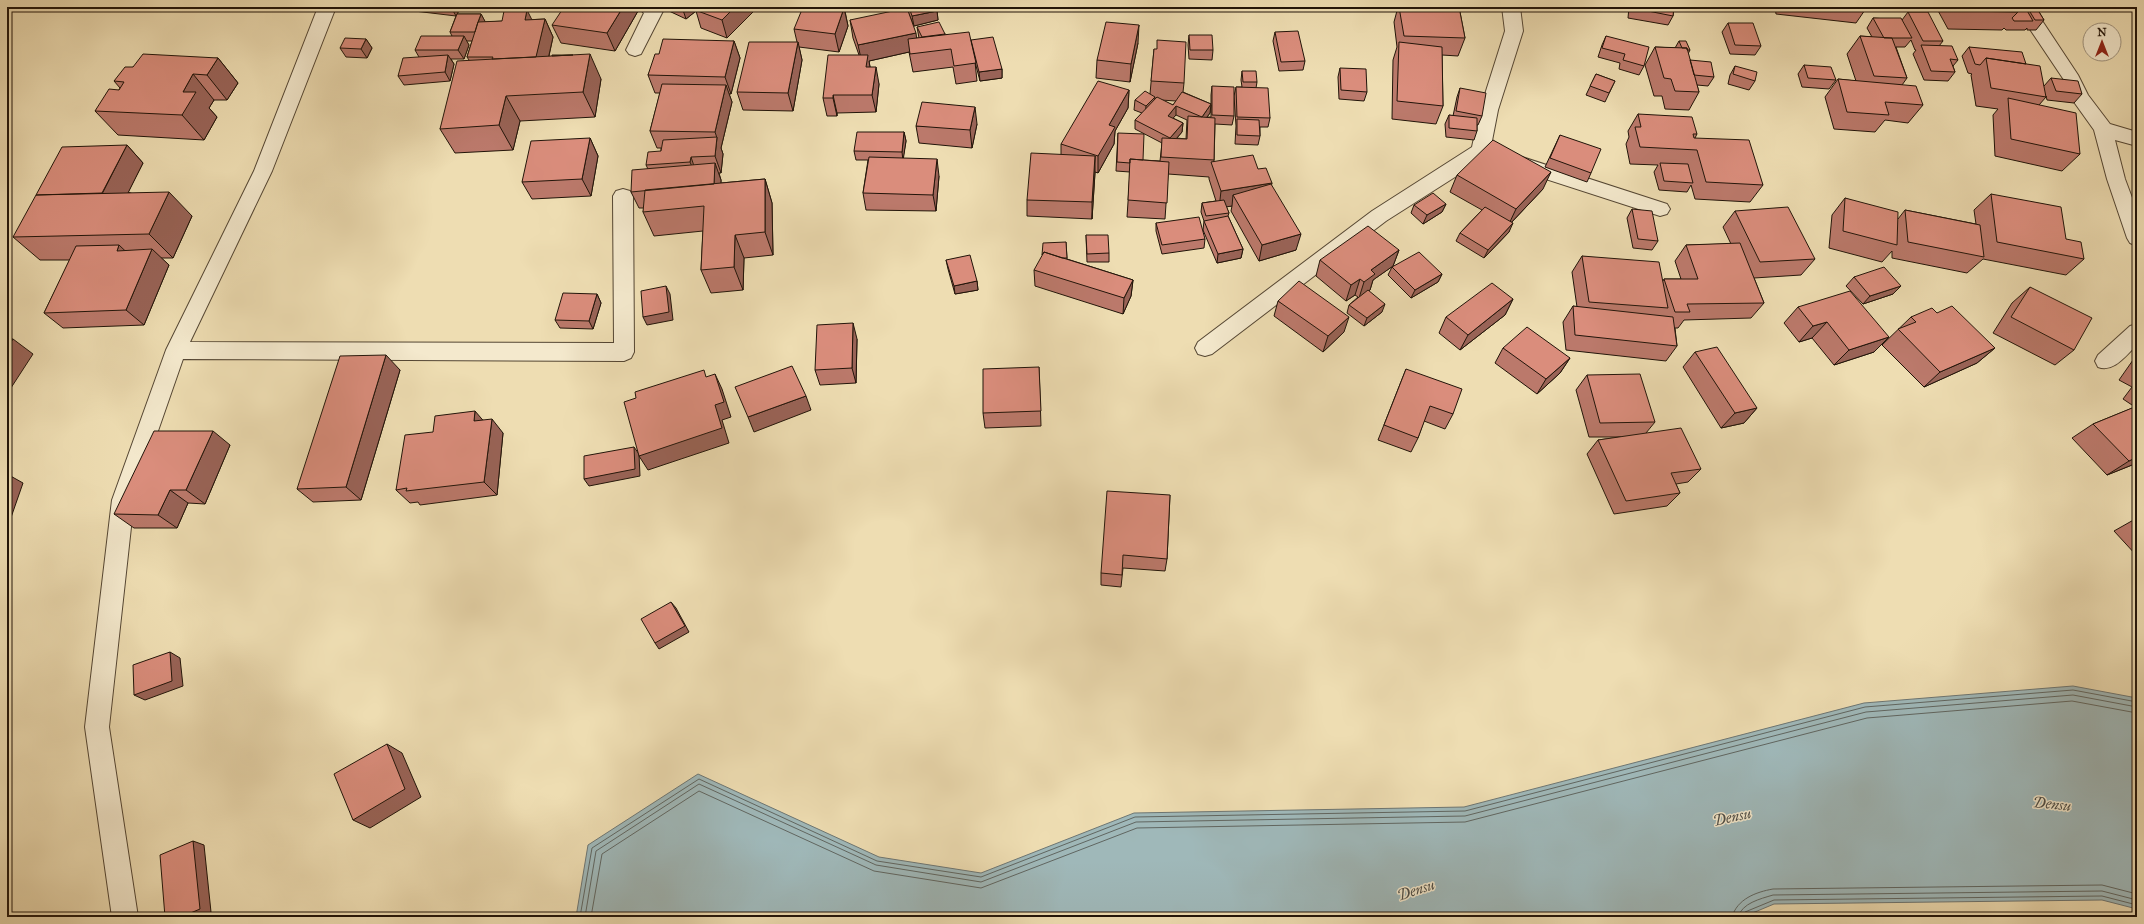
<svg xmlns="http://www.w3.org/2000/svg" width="2144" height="924" font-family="'IM FELL Great Primer',serif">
<rect width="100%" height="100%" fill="#eeddb2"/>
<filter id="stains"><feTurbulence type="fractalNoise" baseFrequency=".005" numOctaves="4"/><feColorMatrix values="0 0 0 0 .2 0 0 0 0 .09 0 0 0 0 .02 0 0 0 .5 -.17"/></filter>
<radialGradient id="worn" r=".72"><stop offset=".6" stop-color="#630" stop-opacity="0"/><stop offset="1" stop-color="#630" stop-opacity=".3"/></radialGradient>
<path fill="#9fb8b9" stroke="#6d7673" d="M 2073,686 L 2137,698 L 2137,909 L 2102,900 L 1774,904 L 1743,917 L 576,917 L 588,845 L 698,774 L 879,857 L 981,873 L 1134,813 L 1464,807 L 1864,703 Z"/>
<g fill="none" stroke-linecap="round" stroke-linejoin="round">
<path stroke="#606661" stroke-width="1" d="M 580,917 L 592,848 L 699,779 L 877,861 L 981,877 L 1135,817 L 1465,811 L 1865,707 L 2073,690 L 2137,702
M 585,917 L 596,851 L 699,784 L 876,865 L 981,882 L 1136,822 L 1465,816 L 1866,712 L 2073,695 L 2137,707
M 591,917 L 602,854 L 699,791 L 874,871 L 981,888 L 1137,828 L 1465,822 L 1867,718 L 2072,701 L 2137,713
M 1732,917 C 1737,899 1756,892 1773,889 L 2102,885 L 2137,894
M 1738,917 C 1742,903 1760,899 1773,895 L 2102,891 L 2137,900
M 1743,917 L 1745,912 L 1774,900 L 2102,896 L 2137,905"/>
<defs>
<path id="minor" d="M 318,7 L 336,7 L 272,171 L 190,342 L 614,343 L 613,196 L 616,191 L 623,189 L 630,191 L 633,196 L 634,352 L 631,358 L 624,361 L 183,359 L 134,500 L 109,727 L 138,917 L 112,917 L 85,727 L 112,500 L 166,350 L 254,171 Z
M 637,7 L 660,7 L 663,11 L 641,54 L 635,56 L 629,54 L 626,50 L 644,13 Z
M 1502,7 L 1520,7 L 1523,31 L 1498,110 L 1490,151 L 1488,156 L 1386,221 L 1212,354 L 1205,356 L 1198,354 L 1195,348 L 1198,342 L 1372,211 L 1472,147 L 1480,110 L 1505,31 Z
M 2015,7 L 2033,7 L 2078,75 L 2088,95 L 2110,124 L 2137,132 L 2137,146 L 2115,140 L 2125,179 L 2137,211 L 2137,246 L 2130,243 L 2127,238 L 2107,179 L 2094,130 L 2074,102 L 2064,80 Z
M 1522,157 L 1667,204 L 1670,209 L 1667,214 L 1660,216 L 1515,169 L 1513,164 L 1515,159 Z
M 2137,324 L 2137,345 C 2126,355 2114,373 2098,367 L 2095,361 L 2098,355 L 2130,326 Z"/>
</defs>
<use href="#minor" stroke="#544633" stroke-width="2"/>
<use href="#minor" fill="#f4e9cd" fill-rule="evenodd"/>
</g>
<path fill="#bb796b" stroke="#211409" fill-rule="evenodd" d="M 381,7 L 461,7 L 457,14 L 481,14 L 485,22 L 545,19 L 553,37 L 549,56 L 601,79 L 595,117 L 520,121 L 513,150 L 455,153 L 440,129 L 469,60 L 467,57 L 472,41 L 466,41 L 469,45 L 464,59 L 451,59 L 454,64 L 450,81 L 404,85 L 398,76 L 419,57 L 415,50 L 452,36 L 450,32 L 456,16 Z
M 668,7 L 758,7 L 727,38 L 701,28 L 696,11 L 686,19 L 669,11 Z
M 844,7 L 882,7 L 845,11 L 848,26 L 839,52 L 799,47 L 802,60 L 793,111 L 743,110 L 737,92 L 797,42 L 794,29 L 844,8 Z
M 906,7 L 943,7 L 943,9 L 937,10 L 938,20 L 914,26 Z
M 1137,7 L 1161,7 L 1161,8 L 1137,9 Z
M 1398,7 L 1460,7 L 1461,10 L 1460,12 L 1465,38 L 1458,56 L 1442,55 L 1443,106 L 1436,124 L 1392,119 L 1393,60 L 1397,47 L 1394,22 Z
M 1629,7 L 1674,7 L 1673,16 L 1668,25 L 1628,18 Z
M 1775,7 L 1867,7 L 1856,23 L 1776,14 Z
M 1936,7 L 2036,7 L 2044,20 L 2036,30 L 2027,30 L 2027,28 L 2025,30 L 2006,30 L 2004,28 L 2002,30 L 1948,29 Z
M 638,11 L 615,51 L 561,43 L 552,25 Z
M 1908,12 L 1943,41 L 1939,46 L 1958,60 L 1953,66 L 1955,72 L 1948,81 L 1924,80 L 1913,54 L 1916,50 L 1915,50 L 1911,40 L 1905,47 L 1896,47 L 1907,78 L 1902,85 L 1923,105 L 1908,123 L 1885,120 L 1875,132 L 1834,129 L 1825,97 L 1838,79 L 1856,81 L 1847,54 L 1860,36 L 1872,37 L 1867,28 L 1873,18 L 1902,20 Z
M 850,20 L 917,38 L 919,38 L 917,27 L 945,34 L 972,45 L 971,40 L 1002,69 L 1002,78 L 980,81 L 975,62 L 977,81 L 956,84 L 953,67 L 913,72 L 909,52 L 869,61 L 870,67 L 879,84 L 876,112 L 837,113 L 837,116 L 827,116 L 823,98 L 859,55 L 853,38 Z
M 1728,23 L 1761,46 L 1755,55 L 1730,54 L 1722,32 Z
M 1275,32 L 1305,61 L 1303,70 L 1279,71 L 1273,41 Z
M 1189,35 L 1213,50 L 1212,60 L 1189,59 L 1188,45 Z
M 1606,36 L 1644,66 L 1639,75 L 1619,69 L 1620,63 L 1598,57 L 1602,45 Z
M 366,39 L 372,48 L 367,58 L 346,57 L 340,48 Z
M 734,41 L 740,58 L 731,94 L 729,94 L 732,102 L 721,148 L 723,154 L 721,173 L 719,173 L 721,180 L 721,183 L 765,179 L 772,203 L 773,255 L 744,258 L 743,290 L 711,293 L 701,270 L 703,231 L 654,236 L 643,212 L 644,208 L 639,208 L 631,192 L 648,169 L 646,165 L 661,151 L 661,148 L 657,148 L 650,131 L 660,93 L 655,93 L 648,75 L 659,54 Z
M 1679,41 L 1690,50 L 1688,54 L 1690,60 L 1714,77 L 1708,86 L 1697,85 L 1699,92 L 1689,110 L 1665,109 L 1662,96 L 1654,96 L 1645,65 L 1655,47 L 1675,48 Z
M 1138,43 L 1130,82 L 1096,78 L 1097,60 Z
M 1969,47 L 2026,64 L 2044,86 L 2051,78 L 2082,94 L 2074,103 L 2047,100 L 2046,96 L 2046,97 L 2039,105 L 2080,154 L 2062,171 L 1995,156 L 1993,115 L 1998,109 L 1976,106 L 1971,75 L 1972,74 L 1968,73 L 1962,56 Z
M 1154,49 L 1184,83 L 1183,92 L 1211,104 L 1211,95 L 1212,86 L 1234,116 L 1232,125 L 1215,124 L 1214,162 L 1258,169 L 1272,183 L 1271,185 L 1296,250 L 1259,261 L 1231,211 L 1232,206 L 1226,206 L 1229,213 L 1228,216 L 1243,249 L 1241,258 L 1217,263 L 1203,230 L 1204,221 L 1201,212 L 1202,203 L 1216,201 L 1209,179 L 1209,177 L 1168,174 L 1165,219 L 1127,217 L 1130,172 L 1116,171 L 1118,133 L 1143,160 L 1160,161 L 1162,143 L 1135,129 L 1135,120 L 1142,113 L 1134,110 L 1135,100 L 1150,94 ZM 1161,100 L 1176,101 L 1173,105 ZM 1211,105 L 1211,117 L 1207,117 L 1210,113 ZM 1176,115 L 1187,120 L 1186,139 L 1177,138 L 1182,132 L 1183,123 L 1173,118 Z
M 218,58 L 238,83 L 227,100 L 214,100 L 209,108 L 217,117 L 204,140 L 118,135 L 95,111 L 119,90 L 120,88 L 114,81 L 133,67 Z
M 1804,65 L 1836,80 L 1829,89 L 1802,87 L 1798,74 Z
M 1735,66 L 1755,81 L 1749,90 L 1728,84 L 1730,75 Z
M 1340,68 L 1367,92 L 1364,101 L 1339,99 L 1338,77 Z
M 1242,71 L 1257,82 L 1256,88 L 1270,118 L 1268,127 L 1260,127 L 1260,136 L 1258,145 L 1235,144 L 1236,126 L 1234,96 L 1236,87 L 1242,87 L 1241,80 Z
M 1596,74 L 1615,81 L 1605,102 L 1586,95 Z
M 1460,88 L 1482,116 L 1478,125 L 1477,125 L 1477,131 L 1474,140 L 1446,137 L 1445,124 L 1449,115 L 1453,116 L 1457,97 Z
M 1129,90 L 1128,108 L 1115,131 L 1114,144 L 1098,173 L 1095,172 L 1092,219 L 1027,216 L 1027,200 L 1061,155 L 1061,144 Z
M 1638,114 L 1697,134 L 1695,138 L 1763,185 L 1750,202 L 1695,199 L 1691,185 L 1687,192 L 1659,190 L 1654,172 L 1658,165 L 1630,164 L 1626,144 L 1629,137 L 1628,131 Z
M 977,124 L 972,148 L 919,143 L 916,126 Z
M 904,132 L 906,141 L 903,158 L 939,176 L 936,211 L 866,210 L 863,193 L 868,160 L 856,160 L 854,151 Z
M 1560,135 L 1591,173 L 1587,182 L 1545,167 Z
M 590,138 L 598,156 L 591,196 L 532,199 L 522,182 Z
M 127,145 L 143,163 L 128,192 L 192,216 L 173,258 L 161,258 L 169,265 L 144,325 L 63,328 L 44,313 L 70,260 L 40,260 L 13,237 Z
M 1457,175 L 1543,189 L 1511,223 L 1509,232 L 1484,258 L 1456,241 L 1460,233 L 1482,210 L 1450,192 Z
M 1991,194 L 2066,239 L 2084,259 L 2066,275 L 1983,259 L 1967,273 L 1892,258 L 1892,251 L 1882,262 L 1829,248 L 1832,215 L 1845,198 L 1898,219 L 1905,210 L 1976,224 L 1974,210 Z
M 1446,204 L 1442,212 L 1423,224 L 1411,213 L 1414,205 Z
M 1632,209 L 1658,241 L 1652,250 L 1633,248 L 1627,218 Z
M 1735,211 L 1815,259 L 1801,275 L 1754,278 L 1764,303 L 1751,318 L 1684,320 L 1678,328 L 1675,328 L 1677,346 L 1666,361 L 1566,350 L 1563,322 L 1573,306 L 1577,307 L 1572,272 L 1582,256 L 1663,281 L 1664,279 L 1681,279 L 1675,261 L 1686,245 L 1731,244 L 1723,227 Z
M 1156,223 L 1205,239 L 1204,248 L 1162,254 L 1156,231 Z
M 1086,235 L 1109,253 L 1109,262 L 1087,262 Z
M 1066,242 L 1067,259 L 1133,280 L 1131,296 L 1123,314 L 1035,286 L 1034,270 Z
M 1399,250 L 1393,266 L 1373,280 L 1370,290 L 1368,291 L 1382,312 L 1364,326 L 1347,313 L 1349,305 L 1358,297 L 1355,295 L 1346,301 L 1316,276 L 1320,260 Z
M 946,260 L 977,281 L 978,290 L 955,294 L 948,269 Z
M 1392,267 L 1442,274 L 1438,282 L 1411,298 L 1388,275 Z
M 1854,277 L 1901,286 L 1893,294 L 1863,304 L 1846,286 Z
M 2030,287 L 2074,350 L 2055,365 L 1993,333 L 2012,303 Z
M 597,294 L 601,303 L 593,329 L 560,328 L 555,320 Z
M 1513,299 L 1505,315 L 1460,350 L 1439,333 L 1446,317 Z
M 1278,301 L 1344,332 L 1323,352 L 1274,316 Z
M 1798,307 L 1889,337 L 1874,352 L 1834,365 L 1812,338 L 1799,342 L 1784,323 Z
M 1937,313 L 1995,348 L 1977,363 L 1924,387 L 1882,345 L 1911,317 Z
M 857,339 L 856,383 L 820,385 L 815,370 Z
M 1503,348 L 1570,358 L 1560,373 L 1537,394 L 1495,363 Z
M 1695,352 L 1757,408 L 1744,423 L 1721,428 L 1683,367 Z
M 2137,358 L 2137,463 L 2107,475 L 2072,438 L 2093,424 L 2135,407 L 2123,399 L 2132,387 L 2119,380 L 2133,360 Z
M 1039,367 L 1041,426 L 985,428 L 983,413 Z
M 1406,369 L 1453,414 L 1445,429 L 1424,421 L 1418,438 L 1411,452 L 1378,440 Z
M 400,370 L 361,500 L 313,502 L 297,489 Z
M 1587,375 L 1655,422 L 1646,433 L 1701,469 L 1688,482 L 1676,484 L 1680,493 L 1667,506 L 1614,514 L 1587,454 L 1598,440 L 1621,437 L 1589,437 L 1576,390 Z
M 483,420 L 503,433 L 497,495 L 420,505 L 418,502 L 410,503 L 396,490 L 433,432 Z
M 230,445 L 205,504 L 188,503 L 177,528 L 134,528 L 114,514 Z
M 1170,495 L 1167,559 L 1165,571 L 1123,568 L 1121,587 L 1101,585 L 1101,573 Z
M 2137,518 L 2137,556 L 2114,531 Z"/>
<path fill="#996357" stroke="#211409" d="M 451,7 L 461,7 L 456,16 Z
M 623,7 L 636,7 L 638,11 L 615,51 L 607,33 Z
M 687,7 L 698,7 L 695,10 L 696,11 L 686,19 L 683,10 Z
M 735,7 L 758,7 L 727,38 L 722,20 Z
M 933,7 L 943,7 L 943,9 L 934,11 Z
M 844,8 L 848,26 L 839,52 L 835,34 Z
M 527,10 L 536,28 L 525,20 Z
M 937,11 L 938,20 L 914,26 L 912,16 Z
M 481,14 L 486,23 L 475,32 Z
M 545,19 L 553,37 L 544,77 L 535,59 Z
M 1139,25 L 1138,43 L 1130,82 L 1131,64 Z
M 916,33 L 918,50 L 869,61 L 871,73 L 862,63 L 858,45 Z
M 464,36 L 469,45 L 464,59 L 458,50 Z
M 366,39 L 372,48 L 367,58 L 361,49 Z
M 734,41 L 740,58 L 731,94 L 725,77 Z
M 798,42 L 802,60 L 793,111 L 788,93 Z
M 590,54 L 601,79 L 595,117 L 583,92 Z
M 448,55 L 454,64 L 450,81 L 445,72 Z
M 218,58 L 238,83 L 227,100 L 207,75 Z
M 876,67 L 879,84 L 876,112 L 872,95 Z
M 1002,69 L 1002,78 L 980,81 L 979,72 Z
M 193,74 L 214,100 L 209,108 L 217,117 L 204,140 L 182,115 L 183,92 Z
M 726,85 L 732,102 L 721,148 L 723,154 L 721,173 L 715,156 L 717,138 L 715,132 Z
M 1129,90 L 1128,108 L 1115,131 L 1114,144 L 1098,173 L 1098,156 L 1109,125 Z
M 833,95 L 837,113 L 837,116 L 833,98 Z
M 506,96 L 520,121 L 513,150 L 499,125 Z
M 1155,97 L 1154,106 L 1145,115 L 1146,106 Z
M 1211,104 L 1210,113 L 1200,126 L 1202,117 Z
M 1176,106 L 1176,115 L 1167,125 L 1168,116 Z
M 975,107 L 977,124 L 972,148 L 970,130 Z
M 1183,123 L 1182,132 L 1169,147 L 1170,138 Z
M 904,132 L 906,141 L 903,161 L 902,152 Z
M 590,138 L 598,156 L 591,196 L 582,179 Z
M 127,145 L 143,163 L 118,213 L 101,196 Z
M 1095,156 L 1095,173 L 1092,219 L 1092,202 Z
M 691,157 L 697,175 L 697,179 L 690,162 Z
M 937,159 L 939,176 L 936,211 L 933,195 Z
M 715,163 L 721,180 L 720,201 L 714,184 Z
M 1551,172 L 1543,189 L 1508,226 L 1516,209 Z
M 765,179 L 772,203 L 773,255 L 765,232 Z
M 1272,183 L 1268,200 L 1233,195 L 1232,206 L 1219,208 L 1221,191 Z
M 169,192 L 192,216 L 173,258 L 149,234 Z
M 1446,204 L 1442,212 L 1423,224 L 1427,215 Z
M 1513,223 L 1509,232 L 1484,258 L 1488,250 Z
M 1301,234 L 1296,250 L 1259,261 L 1262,245 Z
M 735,235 L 744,258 L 743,290 L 734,267 Z
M 119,245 L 137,262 L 117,251 Z
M 152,249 L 169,265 L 144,325 L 126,310 Z
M 1243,249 L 1241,258 L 1217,263 L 1218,254 Z
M 1399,250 L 1393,266 L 1373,280 L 1370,290 L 1359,298 L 1364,282 L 1371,270 Z
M 1442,274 L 1438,282 L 1411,298 L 1415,290 Z
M 1360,279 L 1355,295 L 1346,301 L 1351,285 Z
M 1133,280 L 1131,296 L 1123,314 L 1124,298 Z
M 977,281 L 978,290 L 955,294 L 954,286 Z
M 666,286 L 670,294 L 673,320 L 647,325 L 643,317 Z
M 1901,286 L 1893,294 L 1863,304 L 1870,296 Z
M 597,294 L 601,303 L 593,329 L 589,321 Z
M 1513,299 L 1505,315 L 1460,350 L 1468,335 Z
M 1385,304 L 1382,312 L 1364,326 L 1367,318 Z
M 1349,317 L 1344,332 L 1323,352 L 1328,336 Z
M 1827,322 L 1812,338 L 1799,342 L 1813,326 Z
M 853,323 L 857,339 L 856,383 L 852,368 Z
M 1889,337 L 1874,352 L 1834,365 L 1849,350 Z
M 13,339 L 33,354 L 7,394 L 7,348 Z
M 1995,348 L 1977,363 L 1924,387 L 1940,372 Z
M 386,355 L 400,370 L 361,500 L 346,487 Z
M 1570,358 L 1560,373 L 1537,394 L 1546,379 Z
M 715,374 L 722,389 L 731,417 L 722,420 L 729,443 L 648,470 L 639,456 L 715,405 Z
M 806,396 L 811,410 L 754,432 L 748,417 Z
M 1757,408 L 1744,423 L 1721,428 L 1735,413 Z
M 475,411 L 487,425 L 474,421 Z
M 492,419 L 503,433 L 497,495 L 484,482 Z
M 213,431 L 230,445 L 205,504 L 186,490 Z
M 634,447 L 639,454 L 640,476 L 589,486 L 584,479 Z
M 2137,457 L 2137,463 L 2107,475 L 2129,461 Z
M 7,474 L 23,483 L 7,529 Z
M 170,490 L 188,503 L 177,528 L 158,515 Z
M 671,602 L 676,608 L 689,632 L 659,649 L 655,643 Z
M 170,652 L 180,658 L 183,686 L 145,700 L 134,695 Z
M 387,744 L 402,753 L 421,797 L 370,828 L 353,820 Z
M 193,841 L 204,845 L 211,912 L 199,917 L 181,917 Z"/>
<path fill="#da8d7c" stroke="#211409" d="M 564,7 L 623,7 L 607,33 L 552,25 Z
M 677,7 L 687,7 L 683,10 Z
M 698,7 L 735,7 L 722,20 L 695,10 Z
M 803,7 L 832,7 L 844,8 L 835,34 L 794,29 Z
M 909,7 L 935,7 L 937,11 L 912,16 Z
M 1399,7 L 1459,7 L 1465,38 L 1404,36 Z
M 1633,7 L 1674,7 L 1673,16 L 1633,8 Z
M 1960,7 L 2015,7 L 2018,12 L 1962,11 Z
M 2015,7 L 2025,7 L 2033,21 L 2014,21 L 2012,18 L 2018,12 Z
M 2027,7 L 2036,7 L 2044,20 L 2035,20 Z
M 907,8 L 916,33 L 858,45 L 850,20 Z
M 527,10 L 525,20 L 545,19 L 536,57 L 492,59 L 493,57 L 467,57 L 478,22 L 502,21 L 504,11 Z
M 1908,12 L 1928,12 L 1943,41 L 1923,41 Z
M 457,14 L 481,14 L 478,22 L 475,32 L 450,32 Z
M 1873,18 L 1901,18 L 1912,38 L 1884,38 Z
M 939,22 L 945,34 L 922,37 L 917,27 Z
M 1106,22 L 1139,25 L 1131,64 L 1097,60 Z
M 1728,23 L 1753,23 L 1761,46 L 1735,45 Z
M 1298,31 L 1305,61 L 1281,62 L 1275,32 Z
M 969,32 L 976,63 L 954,66 L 951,49 L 910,54 L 908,39 Z
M 1189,35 L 1212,35 L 1213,50 L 1190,50 Z
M 421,36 L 464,36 L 458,50 L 415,50 Z
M 1606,36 L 1649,47 L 1644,66 L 1623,60 L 1625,54 L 1602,48 Z
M 1860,36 L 1892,38 L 1907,78 L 1874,76 Z
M 993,37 L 1002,69 L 979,72 L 971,40 Z
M 345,38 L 366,39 L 361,49 L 340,48 Z
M 663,39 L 734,41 L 725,77 L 648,75 L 655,54 L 659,54 Z
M 1157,40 L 1186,42 L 1184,83 L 1151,81 L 1154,49 L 1157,49 Z
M 1679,41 L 1686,41 L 1690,50 L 1687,50 L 1687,48 L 1682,48 Z
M 749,42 L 798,42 L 788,93 L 737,92 Z
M 1399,42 L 1442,47 L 1443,106 L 1397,101 Z
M 1921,45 L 1952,46 L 1958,60 L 1950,59 L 1955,72 L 1931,71 Z
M 1655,47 L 1687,48 L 1699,92 L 1675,91 L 1671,79 L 1664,78 Z
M 1969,47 L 2022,52 L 2026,64 L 1986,58 L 1980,65 L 1975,64 Z
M 143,54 L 218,58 L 207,75 L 193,74 L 183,92 L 196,92 L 182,115 L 95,111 L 109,89 L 119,90 L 124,82 L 114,81 L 125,67 L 133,67 Z
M 590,54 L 583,92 L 506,96 L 499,125 L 440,129 L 457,61 Z
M 448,55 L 445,72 L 398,76 L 403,58 Z
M 552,55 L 573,55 L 552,56 Z
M 828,55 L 868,55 L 866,67 L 876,67 L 872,95 L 833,95 L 833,98 L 823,98 Z
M 1986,58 L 2040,66 L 2046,97 L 1991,88 Z
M 1690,60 L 1711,62 L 1714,77 L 1694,75 Z
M 1804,65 L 1831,67 L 1836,80 L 1808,78 Z
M 1735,66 L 1757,72 L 1755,81 L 1733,74 Z
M 1340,68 L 1366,69 L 1367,92 L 1341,90 Z
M 1242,71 L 1256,71 L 1257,82 L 1243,82 Z
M 1596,74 L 1615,81 L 1609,93 L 1590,86 Z
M 2051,78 L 2078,81 L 2082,94 L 2056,91 Z
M 1838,79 L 1916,86 L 1923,105 L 1885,102 L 1889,115 L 1847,112 Z
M 1098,81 L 1129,90 L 1109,125 L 1115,127 L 1098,156 L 1061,144 Z
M 662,84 L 726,85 L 715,132 L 650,131 Z
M 1212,86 L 1234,87 L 1234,116 L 1212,115 Z
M 1236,87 L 1268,88 L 1270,118 L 1237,117 Z
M 1460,88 L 1486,93 L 1482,116 L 1456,111 Z
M 1145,91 L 1155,97 L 1146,106 L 1135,100 Z
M 1182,92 L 1211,104 L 1202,117 L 1176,106 L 1168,116 L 1183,123 L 1170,138 L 1135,120 L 1157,97 L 1173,105 Z
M 2008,98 L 2076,113 L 2080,154 L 2011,139 Z
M 922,102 L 975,107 L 970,130 L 916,126 Z
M 1638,114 L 1692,117 L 1697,134 L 1693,134 L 1694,138 L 1749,140 L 1763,185 L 1706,182 L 1697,150 L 1640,147 L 1635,127 L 1641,127 Z
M 1449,115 L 1477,118 L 1477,131 L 1449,128 Z
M 1188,116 L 1215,118 L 1214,160 L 1161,157 L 1162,138 L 1187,139 Z
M 1237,119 L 1259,120 L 1260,136 L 1237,135 Z
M 857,132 L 904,132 L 902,152 L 854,151 Z
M 1118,133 L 1144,134 L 1143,160 L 1130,159 L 1130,163 L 1117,162 Z
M 1560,135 L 1601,149 L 1591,173 L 1550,158 Z
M 717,137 L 715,156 L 691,157 L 690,162 L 646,165 L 648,152 L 661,151 L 663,140 Z
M 590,138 L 582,179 L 522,182 L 531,141 Z
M 1493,140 L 1551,172 L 1516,209 L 1457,175 Z
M 127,145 L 102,193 L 36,195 L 62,147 Z
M 1031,153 L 1095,156 L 1092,202 L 1027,200 Z
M 1253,155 L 1258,169 L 1266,168 L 1272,183 L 1221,191 L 1211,162 Z
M 869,157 L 937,159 L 933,195 L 863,193 Z
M 1130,159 L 1169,162 L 1167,203 L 1128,200 Z
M 715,163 L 714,184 L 631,192 L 632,170 Z
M 1660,163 L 1688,164 L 1693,183 L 1664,181 Z
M 765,179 L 765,232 L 735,235 L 734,267 L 701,270 L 704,206 L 643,212 L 645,190 Z
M 1271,184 L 1301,234 L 1262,245 L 1233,195 Z
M 169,192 L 149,234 L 13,237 L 36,195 Z
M 1433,193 L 1446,204 L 1427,215 L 1414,205 Z
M 1991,194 L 2061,207 L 2066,239 L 2081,242 L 2084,259 L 1997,242 Z
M 1845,198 L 1898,212 L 1897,245 L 1843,231 Z
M 1224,200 L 1229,213 L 1206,216 L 1202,203 Z
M 1485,207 L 1513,223 L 1488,250 L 1460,233 Z
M 1788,207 L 1815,259 L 1760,262 L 1735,211 Z
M 1632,209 L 1652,211 L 1658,241 L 1638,239 Z
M 1905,210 L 1980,225 L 1984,257 L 1908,242 Z
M 1228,216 L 1243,249 L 1218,254 L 1204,221 Z
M 1199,217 L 1205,239 L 1162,245 L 1156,223 Z
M 1368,226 L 1399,250 L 1371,270 L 1375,274 L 1364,282 L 1360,279 L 1351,285 L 1320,260 Z
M 1086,235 L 1108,235 L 1109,253 L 1087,254 Z
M 1066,242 L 1067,258 L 1062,258 L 1044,252 L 1042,255 L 1043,243 Z
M 1740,243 L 1764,303 L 1687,304 L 1690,312 L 1675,312 L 1664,279 L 1698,279 L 1686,245 Z
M 119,245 L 117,251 L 152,249 L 126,310 L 44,313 L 76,246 Z
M 1044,252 L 1133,280 L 1124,298 L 1034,270 Z
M 1419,252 L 1442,274 L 1415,290 L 1392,267 Z
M 970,255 L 977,281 L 954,286 L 946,260 Z
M 1582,256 L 1659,262 L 1668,308 L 1589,302 Z
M 1884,267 L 1901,286 L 1870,296 L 1854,277 Z
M 1299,281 L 1349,317 L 1328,336 L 1278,301 Z
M 1492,283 L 1513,299 L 1468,335 L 1446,317 Z
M 666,286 L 669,312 L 643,317 L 641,291 Z
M 2030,287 L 2092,318 L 2074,350 L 2011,317 Z
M 1368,290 L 1385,304 L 1367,318 L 1349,305 Z
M 1850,291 L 1889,337 L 1849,350 L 1827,322 L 1813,326 L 1798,307 Z
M 563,293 L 597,294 L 589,321 L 555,320 Z
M 1573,306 L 1673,317 L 1677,346 L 1575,335 Z
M 1952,306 L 1995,348 L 1940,372 L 1898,329 L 1916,322 L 1911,317 L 1932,308 L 1937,313 Z
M 853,323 L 852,368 L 815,370 L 817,325 Z
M 1527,327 L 1570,358 L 1546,379 L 1503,348 Z
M 7,338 L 13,339 L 7,348 Z
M 1717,347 L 1757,408 L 1735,413 L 1695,352 Z
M 386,355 L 346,487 L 297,489 L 340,356 Z
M 792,366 L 806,396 L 748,417 L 735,387 Z
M 1039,367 L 1041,411 L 983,413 L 983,369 Z
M 1406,369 L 1462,389 L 1453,414 L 1430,406 L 1418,438 L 1384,425 Z
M 704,370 L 706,377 L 715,374 L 724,402 L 715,405 L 722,428 L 639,456 L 624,402 L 636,398 L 635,392 Z
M 1640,374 L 1655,422 L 1600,423 L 1587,375 Z
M 2137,406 L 2137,457 L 2129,461 L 2093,424 Z
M 475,411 L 474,421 L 492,419 L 484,482 L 406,491 L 407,488 L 396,490 L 405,435 L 433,432 L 435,416 Z
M 1681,428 L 1701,469 L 1671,473 L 1680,493 L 1626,501 L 1598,440 Z
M 154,431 L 213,431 L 186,490 L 170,490 L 158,515 L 114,514 Z
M 634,447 L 635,469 L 584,479 L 584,456 Z
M 1107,491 L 1170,495 L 1167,559 L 1123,555 L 1122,575 L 1101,573 Z
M 671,602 L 685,626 L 655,643 L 641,619 Z
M 170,652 L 172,681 L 134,695 L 133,665 Z
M 387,744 L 405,789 L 353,820 L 334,774 Z
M 193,841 L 200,909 L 181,917 L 165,917 L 160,855 Z"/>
<g text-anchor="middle" stroke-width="3" stroke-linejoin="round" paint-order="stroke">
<g font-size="15" font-style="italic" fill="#4d4d47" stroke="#f4e9cd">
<text transform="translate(2052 804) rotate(6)" y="5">Densu</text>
<text transform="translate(1732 817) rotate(-12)" y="5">Densu</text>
<text transform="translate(1416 890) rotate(-18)" y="5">Densu</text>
</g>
</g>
<rect width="2144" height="924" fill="none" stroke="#eeddb2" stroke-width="24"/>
<rect x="8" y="8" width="2128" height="908" fill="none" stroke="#211409" stroke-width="2"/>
<rect x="12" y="12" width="2120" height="900" fill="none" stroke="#211409"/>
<g transform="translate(2102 42)"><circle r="19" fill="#f4e9cd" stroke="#a0947f"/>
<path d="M0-3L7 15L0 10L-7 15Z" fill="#8f2418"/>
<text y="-6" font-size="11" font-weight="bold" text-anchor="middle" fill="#211409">N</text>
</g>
<rect width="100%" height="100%" filter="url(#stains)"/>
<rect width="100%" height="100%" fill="url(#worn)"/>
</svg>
